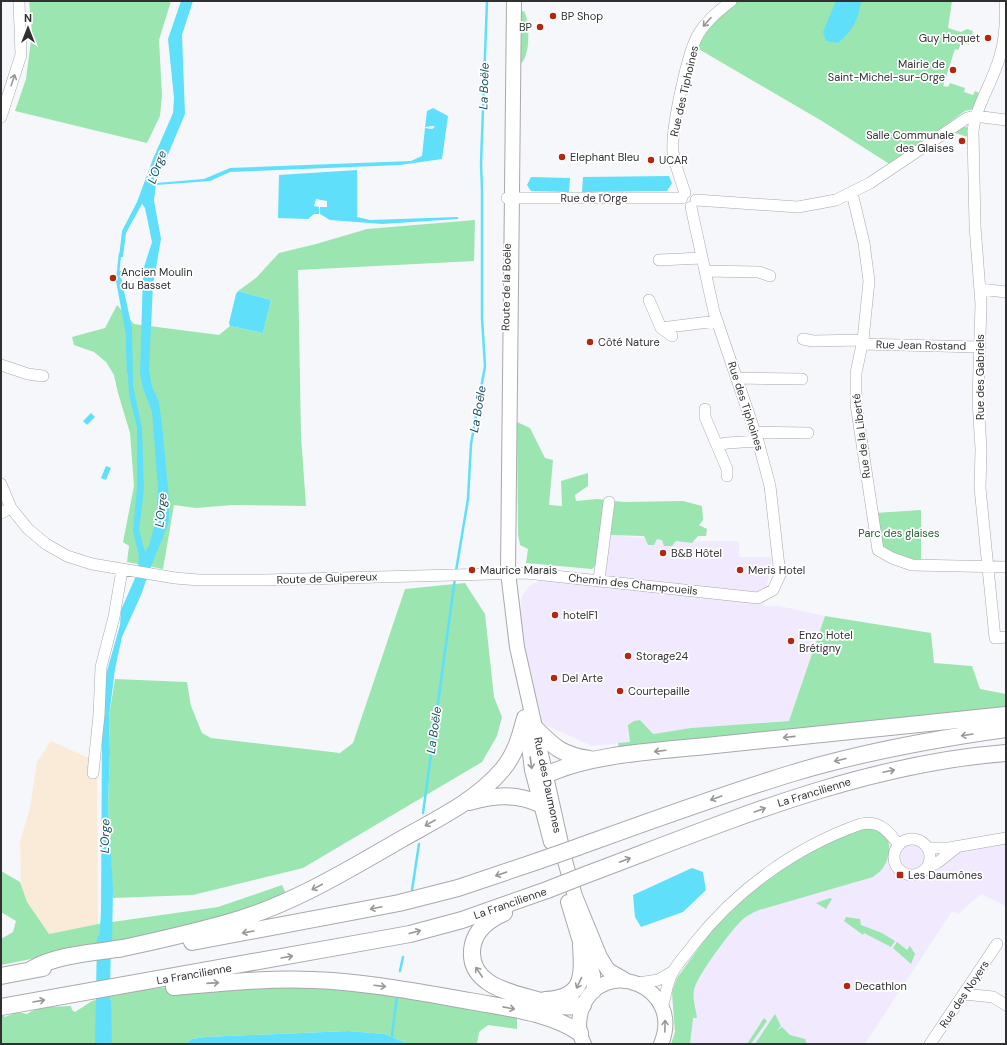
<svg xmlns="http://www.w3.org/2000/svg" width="1007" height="1045" font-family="'DM Sans',sans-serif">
<rect width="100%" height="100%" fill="#f6f7fb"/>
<path fill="#f1e9fe" d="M 609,535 L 657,539 L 662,540 L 664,546 L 672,546 L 676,541 L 692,543 L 694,541 L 739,541 L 739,557 L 772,557 L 763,606 L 779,606 L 825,616 L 789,721 L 691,728 L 653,734 L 628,732 L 631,742 L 592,746 L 543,724 L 533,701 L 519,615 L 522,597 L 529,586 L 541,580 L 599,580 Z
M 886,834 L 963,851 L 1006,843 L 1006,906 L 981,894 L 958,914 L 952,911 L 865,1044 L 671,1044 L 675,1032 L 674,1008 L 671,999 L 677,978 L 711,931 Z"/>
<path fill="#faebd8" d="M 51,741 L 93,760 L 97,776 L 98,924 L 49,934 L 27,902 L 21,887 L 20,842 L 30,808 L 37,762 Z"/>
<path fill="#9be5b0" d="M 29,1 L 171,1 L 159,40 L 162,95 L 160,116 L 147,143 L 15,111 L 26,79 L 32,32 Z
M 737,1 L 952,1 L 948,28 L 961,32 L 967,29 L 973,31 L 969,45 L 962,42 L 958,50 L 955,49 L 943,86 L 948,87 L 950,83 L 965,88 L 964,92 L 973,95 L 975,91 L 979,93 L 973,109 L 965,111 L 891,165 L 822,121 L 697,48 L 713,21 Z
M 524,11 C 530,22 531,59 519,65 L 518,12 Z
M 963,126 L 968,128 L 968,137 L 952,132 Z
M 475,220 L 474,261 L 298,270 L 301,436 L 306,506 L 232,505 L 196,508 L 174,505 L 163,569 L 127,562 L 129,546 L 123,542 L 134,486 L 130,433 L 118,393 L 114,375 L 106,362 L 94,352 L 74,345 L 72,337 L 105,328 L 117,305 L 134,324 L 219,335 L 230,326 L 263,333 L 271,300 L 238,291 L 256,278 L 279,253 L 316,244 L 367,229 Z
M 517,422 L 530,428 L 545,458 L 553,460 L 549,505 L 562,506 L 561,481 L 588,473 L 588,486 L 575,495 L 576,501 L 597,499 L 624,502 L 683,501 L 702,506 L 703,520 L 699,525 L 707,529 L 706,536 L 698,536 L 692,543 L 676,541 L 672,546 L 664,546 L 662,540 L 657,539 L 654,545 L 648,545 L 644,536 L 609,535 L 597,564 L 592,569 L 526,563 L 528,549 L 520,545 L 518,535 Z
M 921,510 L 921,561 C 906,560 893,553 881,546 L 875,513 Z
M 465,583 L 485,614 L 494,697 L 502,717 L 497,736 L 482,762 L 303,868 L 193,895 L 113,898 L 108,804 L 110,752 L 109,717 L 115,679 L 187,682 L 191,706 L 202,733 L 211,738 L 340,753 L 353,743 L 405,589 Z
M 825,616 L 931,633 L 934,663 L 972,666 L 980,689 L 1006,694 L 1006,709 L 619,749 L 618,743 L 630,742 L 628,725 L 634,721 L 640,720 L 653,734 L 691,728 L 789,721 Z
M 868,826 L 886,834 C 893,850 888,868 873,877 L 759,910 C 752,913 746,916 741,921 C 730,932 696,977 694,990 C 692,999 696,1009 697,1018 L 693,1018 L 690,1044 L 671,1044 L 675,1032 L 672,992 L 677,978 L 711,931 L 757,886 L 816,847 Z
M 1,871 L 20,882 L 27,902 L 49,934 L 98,924 L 218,907 L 282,885 L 286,894 L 229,915 L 147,936 L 1,965 L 1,939 L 13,932 L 16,921 L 1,912 Z
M 830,898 L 832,899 L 826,909 L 816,903 Z
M 846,917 L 860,919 L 861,925 L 882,933 L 895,941 L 891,947 L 864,933 L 863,935 L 844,921 Z
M 897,942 L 907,950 L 910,946 L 915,954 L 911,964 L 893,948 Z
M 306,983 L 517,1014 L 517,1029 L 488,1025 L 479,1032 L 477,1044 L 408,1044 L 385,1034 L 348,1031 L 205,1037 L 192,1039 L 185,1044 L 1,1044 L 1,1014 L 5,1017 L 17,1012 L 27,1014 C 40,1005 56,1007 71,1006 L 72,1010 L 75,1012 L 92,1001 L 127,992 L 193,984 Z
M 775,1014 L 781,1026 L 776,1031 L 782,1027 L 790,1035 L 805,1039 L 807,1044 L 755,1044 Z
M 764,1018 L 767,1021 L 751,1044 L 747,1044 Z"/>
<path fill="#5fdffa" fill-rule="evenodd" d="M 181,1 L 193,1 L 182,35 L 185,114 L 156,183 L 204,179 L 230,168 L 411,161 L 422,156 L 425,128 L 432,129 L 435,127 L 433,126 L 425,127 L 427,111 L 433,108 L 448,116 L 442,159 L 400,165 L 230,172 L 210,181 L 156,185 L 154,200 L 161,239 L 153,285 L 149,370 L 152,387 L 159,402 L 162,425 L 169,499 L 169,522 L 150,569 L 138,567 L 139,556 L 133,531 L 137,488 L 137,427 L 129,395 L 126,335 L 116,281 L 117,271 L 121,271 L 122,275 L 144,267 L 152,242 L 145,208 L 142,204 L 126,233 L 123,257 L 119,257 L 122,231 L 137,202 L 153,159 L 173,113 L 174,98 L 168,39 ZM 143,273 L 140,374 L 143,388 L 152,412 L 158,488 L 156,519 L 149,546 L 145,552 L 139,530 L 144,489 L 142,428 L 133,386 L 132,328 L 121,277 Z
M 836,1 L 861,1 C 858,21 853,30 838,43 L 826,41 L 823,32 Z
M 357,170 L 357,217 L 370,220 L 458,217 L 458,219 L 382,224 L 330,220 L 320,214 L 320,207 L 327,207 L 327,201 L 316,199 L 314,206 L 319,207 L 319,214 L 314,214 L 308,219 L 278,218 L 279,175 Z
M 669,176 L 672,183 L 667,191 L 582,192 L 583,177 Z
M 531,177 L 570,178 L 569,192 L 531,191 L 527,185 Z
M 238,291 L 271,300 L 263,333 L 230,326 L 229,323 L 236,294 Z
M 91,413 L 95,417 L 87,425 L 83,421 Z
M 106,466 L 111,468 L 106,480 L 101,478 Z
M 136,576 L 147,578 L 141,595 L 122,637 L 115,669 L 109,717 L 110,752 L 108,804 L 113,888 L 112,944 L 99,946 L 101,911 L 102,735 L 105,678 L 120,625 L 121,610 Z
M 692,868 L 703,872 L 706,890 L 683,912 L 641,927 L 635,917 L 633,895 Z
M 111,1000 L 112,1044 L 99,1044 L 99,1037 L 101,1032 L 98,1029 L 100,1002 Z
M 348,1031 L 385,1034 L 408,1044 L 185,1044 L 192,1039 L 205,1037 Z"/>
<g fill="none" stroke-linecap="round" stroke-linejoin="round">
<path stroke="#5fdffa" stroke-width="2.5" d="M 118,273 L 120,254
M 127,335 L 128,372
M 456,571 L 468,499 L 471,444 L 485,366 L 482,318 L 482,190 L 481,163 L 487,1
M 423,813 L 455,578
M 412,890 L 419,844
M 400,971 L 403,957
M 391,1044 L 397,995"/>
<path stroke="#5fdffa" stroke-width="14" d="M 102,1044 L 104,940"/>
<defs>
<path id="minor" d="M 1005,1 C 1006,19 1005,39 1000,56 C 993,82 976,105 973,131 L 975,226 L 981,304 L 978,400 L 981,449 L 980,488 L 995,638 L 1006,637
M 1,117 L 21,55 L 19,1
M 685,193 C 681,180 675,166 673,152 C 671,130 687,52 699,33 C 707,20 719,11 731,1
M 852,193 L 864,243 L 869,281 L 863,340 L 856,373 L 856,404 L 878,550 L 892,558 L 912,565 L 1006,567
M 507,198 L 682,198
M 696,200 L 798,207 L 836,200 L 870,183 L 967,118 L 975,116 L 1006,120
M 659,260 L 702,258
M 705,271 L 759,272 L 770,276
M 980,289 L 1006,292
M 649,300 L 661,328 L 717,321
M 661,328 L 672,336
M 803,339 L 813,341 L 863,340
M 862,344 L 979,347
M 1,365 L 28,374 L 43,376
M 737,378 L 802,379
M 705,409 L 705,417 L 727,469 L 727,476
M 755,432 L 808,433
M 717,445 L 727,443 L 758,441
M 1,484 L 11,508 L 28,529 L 46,544 L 67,556 L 92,564 L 175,578 L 199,580 L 265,580 L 526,573 L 758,598 L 773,590 L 780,575 L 770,486 L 758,441 L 714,312 L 691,207
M 1,513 L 11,508
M 599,580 L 609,502
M 93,773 L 99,715 L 101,667 L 114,617 L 122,570
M894 857a18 18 0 1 1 36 0a18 18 0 1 1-36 0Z
M 928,848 L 949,848 L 1006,838
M 929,866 L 937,863 L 956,848
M 638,983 L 658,980 L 672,972
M 964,994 L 993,997 L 1006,1005
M 662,1007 C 666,996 667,981 673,972 C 678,962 687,954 693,945 C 736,890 795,847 861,824 C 880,820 888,831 899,845
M 930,1044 L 997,944"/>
<path id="major" d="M 514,1 L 508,572 L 517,647 L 565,861 L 575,896 L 600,957 L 608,970 L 627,981
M 526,721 L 532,770 L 551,842
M 568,902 L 581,945 L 589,960 L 593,975 L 594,991
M 584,1044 C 578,1033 578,1020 582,1008 C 603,954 685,987 661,1044"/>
<path id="highway" d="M 536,729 C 554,747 562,755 589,759
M 546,775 C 589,754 657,751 706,746 C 806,735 906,725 1006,715
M 469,802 C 495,795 515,793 540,804
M 578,847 C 650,821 721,795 793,773 C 863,752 934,739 1006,729
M 588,874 C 724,823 860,764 1006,753
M 504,913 C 490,919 477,928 473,944 C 465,981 503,991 530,998 C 552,1004 559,1009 583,1005
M 192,942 L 399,903 L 458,888 L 538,861
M 32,969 C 59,954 93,953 123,948 C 156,941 190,933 223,924 C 287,907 343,873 400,840 C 435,820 476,801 502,770 C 515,755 520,737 525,718
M 1,976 L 43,968
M 174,987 C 220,983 267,978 313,980 C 366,982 418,992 470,1001 C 506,1008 549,1012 580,1033
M 545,1000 C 584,998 583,977 581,945
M 1,1007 L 410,934 L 462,920 L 547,890"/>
</defs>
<use href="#minor" stroke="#a7a8ab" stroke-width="12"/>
<use href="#major" stroke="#a7a8ab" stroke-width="16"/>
<use href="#highway" stroke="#a7a8ab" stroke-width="18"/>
<use href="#minor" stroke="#fff" stroke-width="11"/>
<use href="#major" stroke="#fff" stroke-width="14"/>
<use href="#highway" stroke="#fff" stroke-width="16"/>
<defs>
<path id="highway-bridge" d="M 538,861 L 578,847
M 547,890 L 588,874"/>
</defs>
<use href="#highway-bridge" stroke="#a7a8ab" stroke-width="18" stroke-linecap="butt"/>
<use href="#highway-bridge" stroke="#fff" stroke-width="16"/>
</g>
<defs><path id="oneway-shaft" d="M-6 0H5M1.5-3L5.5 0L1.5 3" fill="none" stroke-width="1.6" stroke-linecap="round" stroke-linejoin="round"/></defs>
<g stroke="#989898">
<use href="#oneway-shaft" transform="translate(707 22) rotate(132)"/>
<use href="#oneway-shaft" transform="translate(13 80) rotate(-72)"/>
<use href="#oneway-shaft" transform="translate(967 735) rotate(171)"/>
<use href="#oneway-shaft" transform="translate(789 737) rotate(174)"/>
<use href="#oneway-shaft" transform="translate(660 751) rotate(173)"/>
<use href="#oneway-shaft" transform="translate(840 760) rotate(166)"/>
<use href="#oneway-shaft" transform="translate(531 763) rotate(82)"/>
<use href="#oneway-shaft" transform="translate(889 771) rotate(-12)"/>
<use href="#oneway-shaft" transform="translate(716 798) rotate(160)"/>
<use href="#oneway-shaft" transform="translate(760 810) rotate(-20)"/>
<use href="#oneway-shaft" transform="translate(430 823) rotate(150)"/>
<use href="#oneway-shaft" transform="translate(625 860) rotate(-21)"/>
<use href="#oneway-shaft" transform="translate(501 874) rotate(161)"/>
<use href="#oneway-shaft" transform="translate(317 887) rotate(152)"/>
<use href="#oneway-shaft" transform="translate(376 908) rotate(168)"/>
<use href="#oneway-shaft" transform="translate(248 932) rotate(170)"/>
<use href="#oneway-shaft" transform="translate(415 932) rotate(-15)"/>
<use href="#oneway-shaft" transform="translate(287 957) rotate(-10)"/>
<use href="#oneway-shaft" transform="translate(479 972) rotate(-124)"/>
<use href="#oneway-shaft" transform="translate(213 983) rotate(-4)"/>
<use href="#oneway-shaft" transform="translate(579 983) rotate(115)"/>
<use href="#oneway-shaft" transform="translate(380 986) rotate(7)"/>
<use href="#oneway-shaft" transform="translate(39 1001) rotate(-10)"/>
<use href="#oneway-shaft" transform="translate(509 1008) rotate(11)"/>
<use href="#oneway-shaft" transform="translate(665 1026) rotate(-88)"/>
</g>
<g fill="#b4270f" stroke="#fff" stroke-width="1.5">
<circle cx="553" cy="16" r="4"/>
<circle cx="540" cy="27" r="4"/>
<circle cx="988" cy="38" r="4"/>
<circle cx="953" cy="70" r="4"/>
<circle cx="962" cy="141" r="4"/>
<circle cx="562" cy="157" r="4"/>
<circle cx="651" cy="160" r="4"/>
<circle cx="113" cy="278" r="4"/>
<circle cx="590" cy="342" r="4"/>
<circle cx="663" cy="553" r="4"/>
<circle cx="472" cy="570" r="4"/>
<circle cx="740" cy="570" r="4"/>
<circle cx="555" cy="615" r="4"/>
<circle cx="791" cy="641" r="4"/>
<circle cx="628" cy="656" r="4"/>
<circle cx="554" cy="678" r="4"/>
<circle cx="620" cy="691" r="4"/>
<rect x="896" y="871" width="8" height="8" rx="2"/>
<circle cx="847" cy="986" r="4"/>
</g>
<g text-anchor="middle" stroke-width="3.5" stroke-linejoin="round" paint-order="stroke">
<g font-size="11" fill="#303032" stroke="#fff" text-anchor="start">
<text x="561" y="20">BP Shop</text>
<text x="532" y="31" text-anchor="end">BP</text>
<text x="980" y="42" text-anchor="end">Guy Hoquet</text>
<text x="945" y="68" text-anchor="end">Mairie de<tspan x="945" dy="13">Saint-Michel-sur-Orge</tspan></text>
<text x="954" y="139" text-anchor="end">Salle Communale<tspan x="954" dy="13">des Glaises</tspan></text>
<text x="570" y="161">Elephant Bleu</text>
<text x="659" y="164">UCAR</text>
<text x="121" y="276">Ancien Moulin<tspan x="121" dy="13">du Basset</tspan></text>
<text x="598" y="346">Côté Nature</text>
<text x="671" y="557">B&amp;B Hôtel</text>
<text x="480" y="574">Maurice Marais</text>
<text x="748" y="574">Meris Hotel</text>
<text x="563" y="619">hotelF1</text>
<text x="799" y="639">Enzo Hotel<tspan x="799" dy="13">Brétigny</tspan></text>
<text x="636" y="660">Storage24</text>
<text x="562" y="682">Del Arte</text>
<text x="628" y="695">Courtepaille</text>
<text x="908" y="879">Les Daumônes</text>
<text x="855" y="990">Decathlon</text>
</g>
<g font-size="11" fill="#303032" stroke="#fff">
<text transform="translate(684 91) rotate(-77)" y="4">Rue des Tiphoines</text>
<text x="594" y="202">Rue de l'Orge</text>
<text transform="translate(506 287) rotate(-89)" y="4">Route de la Boële</text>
<text transform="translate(921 345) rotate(1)" y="4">Rue Jean Rostand</text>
<text transform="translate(980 377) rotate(-90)" y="4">Rue des Gabriels</text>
<text transform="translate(746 406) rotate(72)" y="4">Rue des Tiphoines</text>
<text transform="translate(861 436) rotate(-97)" y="4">Rue de la Liberté</text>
<text transform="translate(327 578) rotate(-2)" y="4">Route de Guipereux</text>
<text transform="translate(633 584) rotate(6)" y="4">Chemin des Champcueils</text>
<text transform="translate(548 785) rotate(78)" y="4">Rue des Daumones</text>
<text transform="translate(814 792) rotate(-17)" y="4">La Francilienne</text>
<text transform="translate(510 903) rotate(-19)" y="4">La Francilienne</text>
<text transform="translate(194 974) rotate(-10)" y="4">La Francilienne</text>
<text transform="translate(964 994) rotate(-56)" y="4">Rue des Noyers</text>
</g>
<g font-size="11" fill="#26613b" stroke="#fff">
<text x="899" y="537">Parc des glaises</text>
</g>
<g font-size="12" font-style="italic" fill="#174f5a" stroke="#fff">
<text transform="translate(484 86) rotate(-88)" y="4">La Boële</text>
<text transform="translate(157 167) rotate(-70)" y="4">L'Orge</text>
<text transform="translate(478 409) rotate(-80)" y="4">La Boële</text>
<text transform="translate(161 510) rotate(-84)" y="4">L'Orge</text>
<text transform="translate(434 730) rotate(-82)" y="4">La Boële</text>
<text transform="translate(105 836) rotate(-89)" y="4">L'Orge</text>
</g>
</g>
<rect width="1007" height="1045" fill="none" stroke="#303032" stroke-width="4"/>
<g transform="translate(28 28)" stroke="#ffffff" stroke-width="3" paint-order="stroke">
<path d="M0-3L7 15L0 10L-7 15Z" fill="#303032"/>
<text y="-6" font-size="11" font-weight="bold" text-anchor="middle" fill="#303032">N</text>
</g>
</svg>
